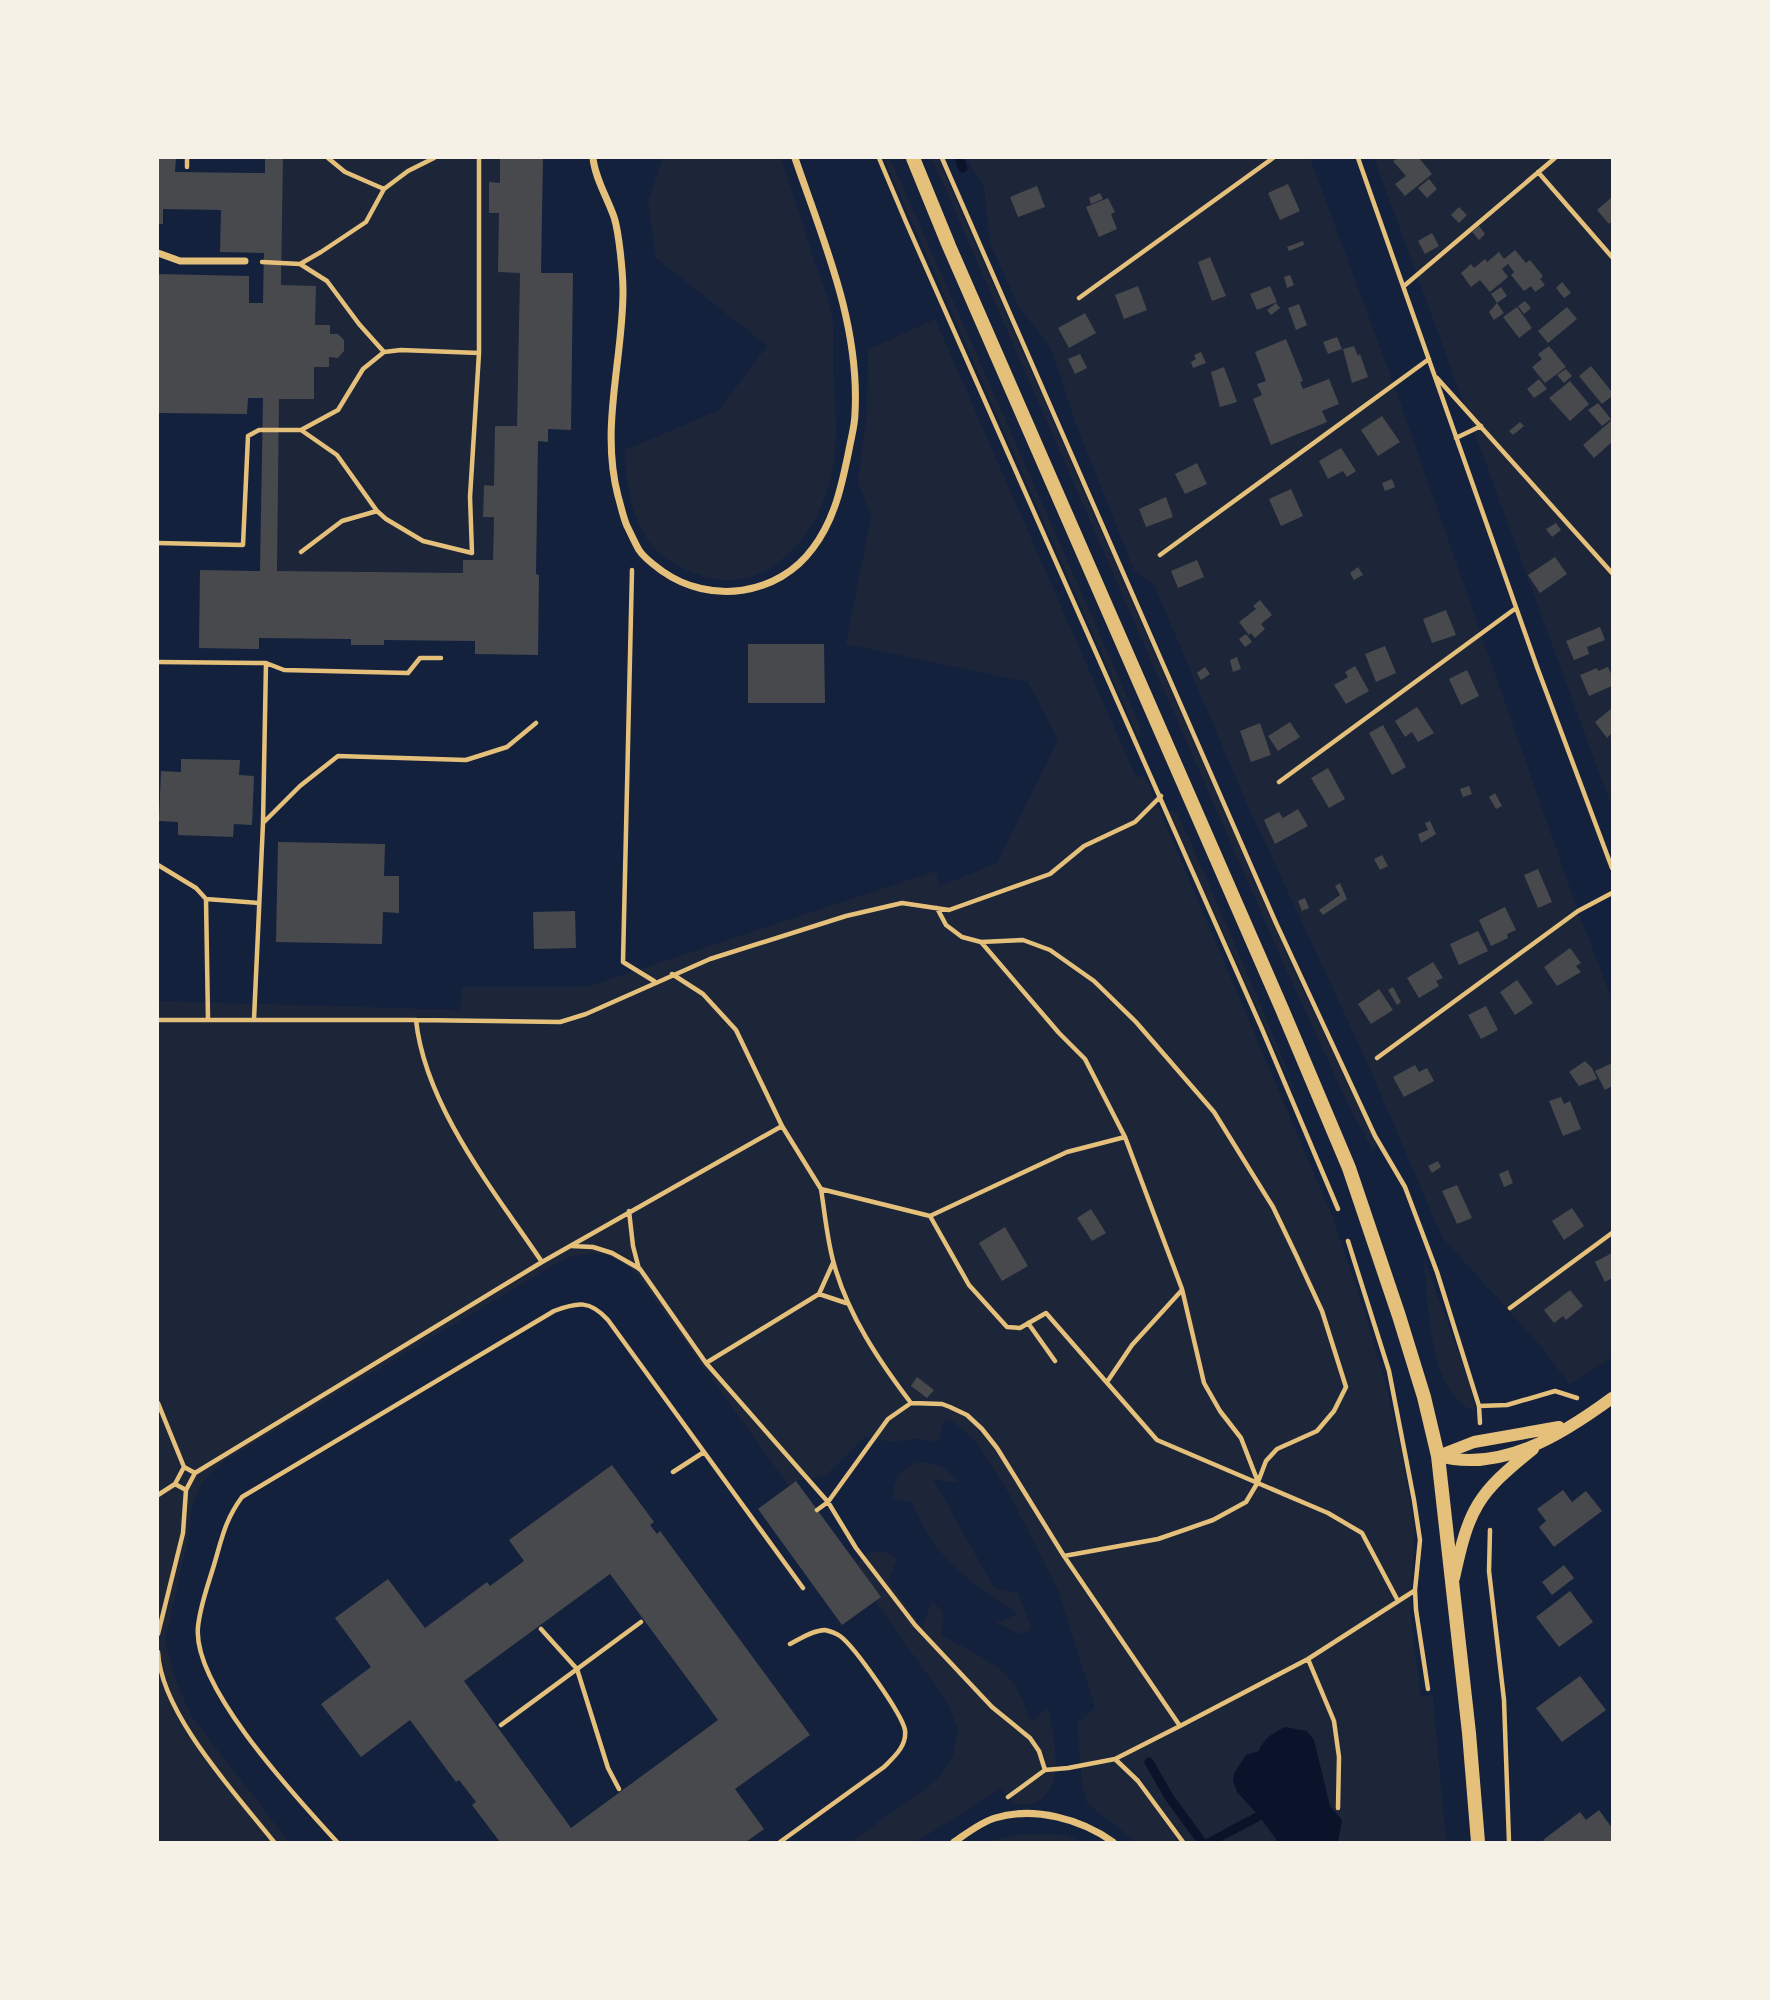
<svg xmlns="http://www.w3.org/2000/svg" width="1770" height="2000" font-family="'Varela Round',sans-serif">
<rect width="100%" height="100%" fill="#14213d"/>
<path fill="#1d2539" d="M 283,158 L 500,158 L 500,183 L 489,183 L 489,213 L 499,213 L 520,273 L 517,426 L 494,486 L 484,486 L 483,516 L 494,517 L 493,560 L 464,560 L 463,573 L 277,571 L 279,399 L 314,399 L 314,367 L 329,367 L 329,357 L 338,358 L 344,340 L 338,334 L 330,334 L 329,325 L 315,325 L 316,286 L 281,285 Z
M 663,158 L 781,158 C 793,193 804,229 815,264 C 821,280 829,298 832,315 C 834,332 833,351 833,368 C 835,406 840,442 830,480 C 815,541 761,602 692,572 C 678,566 661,558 652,546 C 631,518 626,484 625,450 L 719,410 L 767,346 L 656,258 L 648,201 Z
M 884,158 L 890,158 L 1140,726 L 1140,741 Z
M 932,158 L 938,158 L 1287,955 L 1377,1147 L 1373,1150 L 1351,1110 L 1281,958 Z
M 966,158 L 1310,158 L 1394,385 L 1578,911 L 1612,999 L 1612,1358 L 1569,1384 L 1544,1350 L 1442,1237 L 1367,1062 L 1247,804 L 1154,585 L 1134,570 L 1077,427 L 1051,348 L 1019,307 L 990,243 L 984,186 Z
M 1374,158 L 1612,158 L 1612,808 Z
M 935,319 L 1135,775 L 1146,778 L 1332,1216 L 1366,1316 L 1386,1385 L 1401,1451 L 1415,1531 L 1410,1611 L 1421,1696 L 1433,1695 L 1446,1842 L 1136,1842 L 1087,1803 L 1082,1783 L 1077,1723 L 1095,1707 L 1058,1590 L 1010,1495 L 973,1438 L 953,1422 L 944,1420 L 938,1442 L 919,1439 L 890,1442 L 866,1437 L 825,1476 L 796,1481 L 789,1486 L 637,1275 C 615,1252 595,1249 564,1259 L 226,1460 L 210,1473 L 199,1488 L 192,1508 L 188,1539 L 165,1641 L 177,1683 L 191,1716 L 289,1842 L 158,1842 L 158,1001 L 460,1010 L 462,987 L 586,987 L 936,871 L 940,886 L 997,863 L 1058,740 L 1028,682 L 846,644 L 871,517 L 858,481 L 867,413 L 868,350 Z
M 1171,811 L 1178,814 C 1222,914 1266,1014 1305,1116 L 1169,812 Z
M 1424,1259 L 1470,1384 L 1475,1411 C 1428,1396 1428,1300 1424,1259 Z
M 921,1462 C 938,1463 949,1469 959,1483 L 933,1479 L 994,1588 L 1018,1593 L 1031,1626 L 1028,1632 L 1020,1634 L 996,1623 L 1018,1614 C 967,1579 937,1562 912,1502 L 893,1498 C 892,1480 903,1465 921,1462 Z
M 878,1551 L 892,1554 L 897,1560 L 888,1581 L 922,1627 L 932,1602 L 943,1611 L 942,1635 C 963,1648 991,1659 1008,1677 C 1020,1689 1025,1706 1031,1722 L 1048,1707 C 1053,1734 1069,1794 1031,1804 C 1026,1805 1019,1804 1014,1804 L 1002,1788 L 916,1842 L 851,1842 L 937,1780 L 953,1757 L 958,1730 L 947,1702 L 875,1601 L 857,1565 L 868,1553 Z
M 1017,1834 L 1063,1835 L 1086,1842 L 986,1842 Z"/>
<path fill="#0b132b" d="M 1285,1727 L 1307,1731 L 1314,1740 L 1330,1806 L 1342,1820 L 1338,1842 L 1278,1842 L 1259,1816 L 1237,1792 L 1233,1781 L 1234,1773 L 1246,1755 L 1259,1751 C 1264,1738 1273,1733 1285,1727 Z"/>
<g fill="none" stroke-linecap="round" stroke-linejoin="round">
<path stroke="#0b132b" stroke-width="9" d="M 959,158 L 963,168
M 1149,1762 L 1169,1797 L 1202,1842
M 1210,1842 L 1259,1816"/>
</g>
<path fill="#48494c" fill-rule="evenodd" d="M 158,158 L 176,158 L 175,172 L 265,173 L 265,158 L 283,158 L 281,285 L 316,286 L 315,325 L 330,325 L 330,334 L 338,334 L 344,340 L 344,351 L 338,358 L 329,357 L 329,367 L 314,367 L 314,399 L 279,399 L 277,571 L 463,573 L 463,560 L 493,560 L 494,517 L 483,517 L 484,485 L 494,486 L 495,426 L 517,426 L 520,273 L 498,272 L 499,213 L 489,213 L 489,182 L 500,183 L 500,158 L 543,158 L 541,273 L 573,273 L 571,430 L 548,429 L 548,442 L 538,441 L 536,574 L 539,575 L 538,655 L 475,654 L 475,641 L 384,640 L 384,645 L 351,645 L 351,639 L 259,638 L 259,649 L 199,648 L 200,570 L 260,571 L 263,398 L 248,398 L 247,414 L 158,413 L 158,274 L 249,276 L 249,303 L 263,303 L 264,253 L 220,252 L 221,210 L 163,209 L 163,224 L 158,224 Z
M 1398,158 L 1419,158 L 1432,174 L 1405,196 L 1395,184 L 1406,176 L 1393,161 Z
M 1429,179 L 1437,189 L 1427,198 L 1418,188 Z
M 1288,184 L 1300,211 L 1280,220 L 1268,193 Z
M 1037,186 L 1045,207 L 1018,217 L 1010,197 Z
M 1100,193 L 1103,199 L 1091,204 L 1089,198 Z
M 1612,197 L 1612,221 L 1609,224 L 1597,210 Z
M 1108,198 L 1115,212 L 1111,214 L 1117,229 L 1099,237 L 1086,207 Z
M 1459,207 L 1467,215 L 1459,223 L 1451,215 Z
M 1479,226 L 1485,234 L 1479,240 L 1472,232 Z
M 1432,233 L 1439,246 L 1425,254 L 1418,241 Z
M 1303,241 L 1304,245 L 1289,251 L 1287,247 Z
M 1515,250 L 1526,263 L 1530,260 L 1543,276 L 1540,279 L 1545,285 L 1535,292 L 1531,286 L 1524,291 L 1511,275 L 1514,272 L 1508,264 L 1502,269 L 1508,277 L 1490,292 L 1480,280 L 1471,287 L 1461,273 L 1471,264 L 1474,268 L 1485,259 L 1487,262 L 1499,252 L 1504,259 Z
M 1210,257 L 1226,296 L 1212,301 L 1198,262 Z
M 1290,275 L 1294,285 L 1287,288 L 1284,277 Z
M 1562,282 L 1571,293 L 1564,298 L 1556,288 Z
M 1138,286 L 1147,310 L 1124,319 L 1115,295 Z
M 1270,286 L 1277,302 L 1257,310 L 1250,294 Z
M 1501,287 L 1507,296 L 1497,303 L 1491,294 Z
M 1525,301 L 1531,308 L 1524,314 L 1518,306 Z
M 1276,303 L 1280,308 L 1271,315 L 1267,310 Z
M 1497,303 L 1504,313 L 1494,320 L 1489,312 Z
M 1299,304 L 1307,325 L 1296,330 L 1288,308 Z
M 1517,307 L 1532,328 L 1519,338 L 1503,317 Z
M 1567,307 L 1577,319 L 1548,343 L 1538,331 Z
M 1085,313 L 1096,333 L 1069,348 L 1058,328 Z
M 1337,337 L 1342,349 L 1328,354 L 1323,342 Z
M 1286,339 L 1303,381 L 1300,382 L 1303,389 L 1329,379 L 1339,404 L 1322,411 L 1327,422 L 1271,445 L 1253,399 L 1262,395 L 1257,384 L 1266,381 L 1255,352 Z
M 1354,346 L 1358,356 L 1360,354 L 1368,377 L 1352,383 L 1343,349 Z
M 1549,346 L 1566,367 L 1545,383 L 1532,367 L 1542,359 L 1538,354 Z
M 1201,352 L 1206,363 L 1193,368 L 1191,362 L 1196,359 L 1194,355 Z
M 1080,354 L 1087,368 L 1075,374 L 1068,359 Z
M 1591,366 L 1612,392 L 1612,396 L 1602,404 L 1579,376 Z
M 1224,367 L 1237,402 L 1220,407 L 1211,372 Z
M 1566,369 L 1572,376 L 1564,383 L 1557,375 Z
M 1539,379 L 1547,389 L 1534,398 L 1527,389 Z
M 1570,381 L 1589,404 L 1570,421 L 1549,398 Z
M 1598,403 L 1611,419 L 1602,426 L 1588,410 Z
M 1382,416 L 1400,442 L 1378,456 L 1361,430 Z
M 1612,420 L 1612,442 L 1594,458 L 1583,445 Z
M 1520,422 L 1524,426 L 1513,435 L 1509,431 Z
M 1341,448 L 1356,471 L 1347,477 L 1343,471 L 1328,479 L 1319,461 Z
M 1197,463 L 1207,484 L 1185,494 L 1175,474 Z
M 1392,479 L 1395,487 L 1385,491 L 1382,483 Z
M 1291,489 L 1303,516 L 1281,526 L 1269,499 Z
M 1166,497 L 1173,517 L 1146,527 L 1139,509 Z
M 1556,523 L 1561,530 L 1552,537 L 1546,529 Z
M 1555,557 L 1567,574 L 1540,593 L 1528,575 Z
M 1197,560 L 1204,577 L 1178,588 L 1171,571 Z
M 1358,567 L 1363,575 L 1354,580 L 1350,573 Z
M 1260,600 L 1272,615 L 1261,624 L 1265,629 L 1255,638 L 1251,633 L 1249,635 L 1239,622 L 1256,609 L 1253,606 Z
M 1446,610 L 1456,635 L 1432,643 L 1423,619 Z
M 1600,627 L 1605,640 L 1587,647 L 1589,654 L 1574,660 L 1566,641 Z
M 1246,634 L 1252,642 L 1245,647 L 1239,639 Z
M 748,644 L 824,644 L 825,703 L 748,703 Z
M 1385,646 L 1396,673 L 1376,682 L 1365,654 Z
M 1237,657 L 1241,669 L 1233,672 L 1230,660 Z
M 1355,666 L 1369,691 L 1346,704 L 1334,685 L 1348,677 L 1345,672 Z
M 1205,667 L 1210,674 L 1201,680 L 1197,673 Z
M 1608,667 L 1612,676 L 1612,686 L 1589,696 L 1580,675 L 1597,668 L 1598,671 Z
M 1467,670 L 1479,696 L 1461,705 L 1449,679 Z
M 1417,707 L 1434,733 L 1418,742 L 1412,732 L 1405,737 L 1395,721 Z
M 1612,708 L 1612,733 L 1607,738 L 1595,722 Z
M 1290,722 L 1300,737 L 1278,751 L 1268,736 Z
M 1260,723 L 1271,755 L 1251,762 L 1240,731 Z
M 1383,725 L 1406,767 L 1392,775 L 1369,733 Z
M 181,759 L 240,760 L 239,775 L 254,776 L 252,825 L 234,824 L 233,837 L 178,835 L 178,822 L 159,821 L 161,771 L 181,772 Z
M 1328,768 L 1345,799 L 1329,808 L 1311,778 Z
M 1469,786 L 1472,794 L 1463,797 L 1460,789 Z
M 1495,793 L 1502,806 L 1496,809 L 1489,797 Z
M 1298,809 L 1308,826 L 1275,844 L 1264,820 L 1279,812 L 1283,818 Z
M 1430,821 L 1436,834 L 1421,843 L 1418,834 L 1428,830 L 1425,823 Z
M 278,842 L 385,844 L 384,876 L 399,876 L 399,913 L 383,912 L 382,944 L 276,942 Z
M 1382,855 L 1388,866 L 1380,870 L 1374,859 Z
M 1538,869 L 1552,902 L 1538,908 L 1524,875 Z
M 1340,883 L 1347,899 L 1323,915 L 1319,910 L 1340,895 L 1335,886 Z
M 1305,898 L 1309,908 L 1302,911 L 1298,901 Z
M 1505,907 L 1516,930 L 1507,934 L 1508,938 L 1491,946 L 1479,920 Z
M 575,911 L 576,948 L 534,949 L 533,912 Z
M 1478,931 L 1488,951 L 1459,965 L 1450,944 Z
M 1570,948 L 1581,963 L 1576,966 L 1581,972 L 1557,986 L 1544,967 Z
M 1433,962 L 1443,978 L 1436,981 L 1439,986 L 1419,998 L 1407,978 Z
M 1517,980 L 1533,1003 L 1515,1015 L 1500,992 Z
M 1393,987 L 1401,1002 L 1397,1005 L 1388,990 Z
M 1379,989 L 1393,1010 L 1371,1024 L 1358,1004 Z
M 1486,1006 L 1498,1030 L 1481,1039 L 1468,1015 Z
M 1585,1061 L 1592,1068 L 1597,1079 L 1579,1086 L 1569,1072 Z
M 1612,1063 L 1612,1086 L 1605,1090 L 1595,1071 Z
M 1415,1065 L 1419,1072 L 1427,1068 L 1434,1081 L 1404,1097 L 1393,1077 Z
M 1561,1097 L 1564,1104 L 1570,1101 L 1581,1129 L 1563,1136 L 1549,1101 Z
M 1438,1161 L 1441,1167 L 1432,1173 L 1428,1166 Z
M 1508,1170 L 1513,1183 L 1504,1187 L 1499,1174 Z
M 1457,1185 L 1472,1218 L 1457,1224 L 1442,1191 Z
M 1572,1208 L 1584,1226 L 1564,1240 L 1552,1221 Z
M 1091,1209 L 1106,1233 L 1092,1241 L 1077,1218 Z
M 1005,1227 L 1028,1266 L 1002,1281 L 979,1243 Z
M 1612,1253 L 1612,1278 L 1605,1282 L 1595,1262 Z
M 1570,1290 L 1583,1306 L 1566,1320 L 1563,1316 L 1554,1323 L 1544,1310 Z
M 917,1377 L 934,1390 L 927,1398 L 911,1386 Z
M 612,1465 L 654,1522 L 650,1525 L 657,1534 L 660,1531 L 810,1735 L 735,1789 L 764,1829 L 746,1842 L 500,1842 L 472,1805 L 476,1802 L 459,1780 L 456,1782 L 410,1720 L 361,1757 L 321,1704 L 371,1667 L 335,1618 L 388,1579 L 425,1628 L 487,1582 L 490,1586 L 524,1561 L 509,1540 ZM 610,1574 L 718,1720 L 571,1828 L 464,1681 Z
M 796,1481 L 881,1597 L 842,1625 L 758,1509 Z
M 1563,1490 L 1572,1502 L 1586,1491 L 1602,1511 L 1554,1547 L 1539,1527 L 1546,1521 L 1537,1509 Z
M 1564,1565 L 1574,1578 L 1552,1595 L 1542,1582 Z
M 1570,1591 L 1593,1622 L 1559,1647 L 1536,1617 Z
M 1580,1676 L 1606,1710 L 1562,1742 L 1536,1708 Z
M 1599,1810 L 1612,1828 L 1612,1842 L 1545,1842 L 1543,1840 L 1580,1812 L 1586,1820 Z"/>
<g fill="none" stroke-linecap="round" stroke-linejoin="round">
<path stroke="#e5c07b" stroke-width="4.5" d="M 187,158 L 187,167
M 328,158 L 345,172 L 384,189
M 879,158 L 906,222 L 1262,1029 L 1338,1209
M 942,158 L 1276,923 L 1375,1136 L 1405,1187 L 1437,1272 L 1479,1406 L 1480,1423
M 1358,158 L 1537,667 L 1612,868
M 1538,172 L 1612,257
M 262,262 L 300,264 L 321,252 L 366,222 L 384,189 L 408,171 L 434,158
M 300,264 L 327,281 L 359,324 L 384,352 L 401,350 L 479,353
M 1404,286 L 1555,158
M 1079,298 L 1273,158
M 1437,378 L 1612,573
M 301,430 L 338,410 L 363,369 L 384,352
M 1456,438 L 1481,426
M 158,543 L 243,545 L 248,436 L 259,430 L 301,430 L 337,455 L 377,511 L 386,519 L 423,541 L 472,553 L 470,497 L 479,353 L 479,158
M 301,552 L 342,521 L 377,511
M 1160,555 L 1429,359
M 632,570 L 623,962 L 654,981
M 158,662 L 266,663 L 284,670 L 408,673 L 420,658 L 441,658
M 1279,782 L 1516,608
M 263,823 L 300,786 L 338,756 L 466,760 L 507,747 L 536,723
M 158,865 L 196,888 L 206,899 L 208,1019
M 206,899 L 258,903
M 937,908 L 946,925 L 962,937 L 981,942 L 1023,940 L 1050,950 L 1094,981 L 1136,1022 L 1214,1112 L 1273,1207 L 1297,1257 L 1322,1311 L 1346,1387 L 1334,1411 L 1317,1431 L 1277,1449 L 1266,1461 L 1258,1482 L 1241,1438 L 1220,1411 L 1204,1383 L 1182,1289 L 1125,1137 L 1085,1059 L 1059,1033 L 981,942
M 672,974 L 703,994 L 736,1030 L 782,1126 L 821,1189 L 930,1216 L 1067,1152 L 1125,1137
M 254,1019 L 263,823 L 266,663
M 158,1020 L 416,1020 L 560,1022 L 586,1014 L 710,959 L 846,916 L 902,903 L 949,910 L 1050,874 L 1084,846 L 1135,822 L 1161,796
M 416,1020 C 425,1106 494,1191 542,1262
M 1377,1058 L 1578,911 L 1612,893
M 629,1211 L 633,1246 L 639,1269
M 930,1216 L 969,1285 L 1007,1327 L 1020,1328 L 1046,1313 L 1157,1440 L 1328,1513 L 1362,1533 L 1398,1601
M 1348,1241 L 1389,1371 L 1414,1500 L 1420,1540 L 1415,1590 L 1416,1610 L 1428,1689
M 571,1246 L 593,1247 L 612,1253 L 640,1269 L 706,1363 L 828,1502 L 856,1548 L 915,1625 L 992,1707 L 1030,1738 L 1039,1751 L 1045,1770
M 819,1294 L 833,1263
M 1510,1308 L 1612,1233
M 1028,1323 L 1055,1361
M 706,1363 L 819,1294 L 846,1303
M 1107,1382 L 1132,1345 L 1182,1290
M 158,1403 L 184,1467
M 911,1403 L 942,1404 L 950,1407 L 967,1415 L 982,1429 L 997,1448 L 1064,1556 L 1180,1726
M 1479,1406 L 1507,1405 L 1555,1391 L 1577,1398
M 673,1472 L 704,1452
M 186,1490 L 195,1473
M 158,1495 L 175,1484 L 184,1467 L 195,1473 L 542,1262 L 782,1126
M 817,1510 L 828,1502 L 888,1419 L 911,1403 C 879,1361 848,1315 834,1264 C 827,1240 825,1214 821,1189
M 1490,1530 L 1489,1571 L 1504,1700 L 1509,1842
M 1064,1556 L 1158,1539 L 1213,1520 L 1246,1502 L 1258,1482
M 541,1629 L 577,1669 L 608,1768 L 619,1789
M 158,1634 L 183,1533 L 186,1490 L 175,1484
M 158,1652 C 161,1714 236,1794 274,1842
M 1308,1659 L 1334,1721 L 1339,1757 L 1338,1808
M 501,1725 L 641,1622
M 1115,1759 L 1138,1781 L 1183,1842
M 1008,1797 L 1045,1770 L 1068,1768 L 1115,1759 L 1180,1726 L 1308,1659 L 1414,1591
M 337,1842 C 298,1799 192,1687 198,1627 C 200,1606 208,1585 214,1565 C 222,1538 225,1520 242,1497 L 554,1311 C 578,1302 590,1300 608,1320 L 803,1588
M 780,1842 L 884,1767 C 894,1757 907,1746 905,1730 C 902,1714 854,1646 840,1636 C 837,1634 829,1631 825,1630 C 813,1630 800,1639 790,1644"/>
<path stroke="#e5c07b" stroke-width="7" d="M 593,158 C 595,178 607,197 614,217 C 619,232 623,274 623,291 C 623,360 600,427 618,496 C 621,506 623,517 627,526 C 631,534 635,543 639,550 C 644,558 654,565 662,571 C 710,605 778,596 813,548 C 835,519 842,484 849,450 C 851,438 855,425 855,413 C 860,324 823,240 795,158
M 158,253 L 180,261 L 245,261
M 954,1842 C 966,1834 981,1822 995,1818 C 1034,1806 1081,1819 1113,1842"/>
<path stroke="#e5c07b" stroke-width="12" d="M 1438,1456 C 1502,1473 1563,1434 1612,1398
M 1438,1456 L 1474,1442 L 1559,1427
M 1454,1578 C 1469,1508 1477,1494 1533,1449"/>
<path stroke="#e5c07b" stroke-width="14" d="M 913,158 L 949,246 L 1282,1009 L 1349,1168 L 1399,1316 L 1424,1397 L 1438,1456 L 1469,1733 L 1478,1842"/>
</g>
<rect width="1770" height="2000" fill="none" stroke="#f6f1e7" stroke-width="318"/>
</svg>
